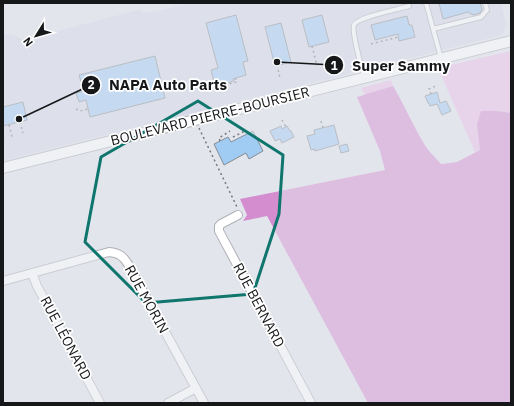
<svg xmlns="http://www.w3.org/2000/svg" width="514" height="406" font-family="'IBM Plex Sans',sans-serif">
<rect width="100%" height="100%" fill="#e3e5ec"/>
<path fill="#d6dae8" d="M 192,3 L 501,3 L 506,24 L 504,32 L 501,35 L 499,36 L 3,161 L 3,36 L 8,34 L 16,36 L 23,40 L 141,9 L 143,13 L 160,10 Z"/>
<path fill="#eabce6" d="M 511,51 L 511,113 L 496,111 L 477,125 L 480,150 L 475,152 L 438,68 Z
M 391,80 L 393,86 L 365,95 L 361,88 Z"/>
<path fill="#d48ed0" d="M 393,86 C 405,106 414,128 426,147 C 430,153 436,158 441,164 L 457,162 L 480,150 L 477,125 L 481,111 L 496,111 L 511,113 L 511,403 L 368,403 L 267,216 L 243,221 L 247,215 L 240,199 L 385,170 L 380,151 L 357,97 Z"/>
<path fill="#a0ccf4" stroke="#878c91" d="M 439,3 L 480,3 L 482,9 L 480,13 L 473,15 L 468,12 L 443,19 Z
M 236,15 L 248,61 L 243,62 L 246,75 L 233,79 L 234,81 L 215,86 L 211,70 L 218,68 L 206,23 Z
M 322,15 L 329,42 L 309,47 L 302,20 Z
M 407,16 L 409,25 L 412,25 L 415,37 L 399,41 L 398,34 L 375,40 L 371,25 Z
M 281,23 L 291,62 L 275,66 L 265,27 Z
M 155,56 L 165,98 L 90,117 L 86,100 L 79,102 L 76,93 L 84,91 L 79,75 Z
M 437,92 L 440,103 L 446,101 L 451,111 L 442,115 L 437,104 L 430,106 L 429,103 L 428,103 L 425,96 Z
M 23,102 L 27,120 L 3,126 L 3,107 Z
M 334,125 L 339,144 L 315,151 L 315,149 L 311,150 L 307,136 L 315,134 L 314,130 Z
M 281,126 L 282,129 L 287,126 L 290,131 L 291,131 L 294,137 L 282,143 L 280,139 L 275,141 L 270,131 Z
M 253,131 L 263,151 L 249,159 L 246,153 L 224,165 L 214,144 L 228,137 L 231,142 Z
M 347,144 L 349,151 L 341,153 L 339,146 Z"/>
<g fill="none" stroke-linecap="round" stroke-linejoin="round">
<defs>
<path id="service" d="M 426,3 L 441,58
M 433,29 L 481,17 L 487,10 L 485,3
M 364,77 C 362,68 351,32 354,25 C 357,17 400,9 409,6"/>
<path id="minor" d="M 238,215 L 221,224 L 219,226 L 219,231 L 311,403
M 32,273 L 37,286 L 100,403
M 3,281 L 109,252 C 119,253 123,256 128,264 L 204,403
M 168,403 L 196,388"/>
<path id="tertiary" d="M 3,168 L 511,41"/>
</defs>
<use href="#service" stroke="#aeb0b6" stroke-width="6"/>
<use href="#minor" stroke="#aeb0b6" stroke-width="10"/>
<use href="#tertiary" stroke="#aeb0b6" stroke-width="12"/>
<path stroke="#787a7e" stroke-width="1.5" stroke-dasharray="2 3" stroke-linecap="butt" d="M 371,44 L 398,37
M 312,46 L 317,66
M 277,65 L 280,78
M 215,87 L 237,82 L 235,78
M 200,88 L 201,91
M 431,94 L 429,89 L 438,85
M 76,109 L 80,111 L 88,109
M 282,120 L 286,127
M 321,121 L 323,128
M 20,122 L 23,133
M 9,125 L 12,137
M 199,128 L 237,207
M 3,137 L 4,139
M 233,137 L 243,132 L 245,135
M 220,141 L 219,138 L 230,131"/>
<use href="#service" stroke="#fff" stroke-width="4"/>
<use href="#minor" stroke="#fff" stroke-width="8"/>
<use href="#tertiary" stroke="#fff" stroke-width="10"/>
</g>
<path d="M0 0H514V406H0ZM 198,101 L 283,155 L 279,214 L 253,294 L 146,303 L 85,242 L 101,157 Z" fill="#e3e5ec" fill-opacity=".55" fill-rule="evenodd"/>
<path fill="none" stroke="#0f766e" stroke-width="3" stroke-linejoin="round" d="M 198,101 L 283,155 L 279,214 L 253,294 L 146,303 L 85,242 L 101,157 Z"/>
<g text-anchor="middle" stroke-width="3.5" stroke-linejoin="round" paint-order="stroke">
<g font-size="14" fill="#161719" stroke="#fff">
<text transform="translate(210 116) rotate(-14)" y="5">BOULEVARD PIERRE-BOURSIER</text>
<text transform="translate(147 299) rotate(61)" y="5">RUE MORIN</text>
<text transform="translate(259 305) rotate(62)" y="5">RUE BERNARD</text>
<text transform="translate(66 338) rotate(62)" y="5">RUE LÉONARD</text>
</g>
</g>
<path fill="none" stroke="#161719" stroke-width="1.5" d="M277 62L334 65M19 119L91 85"/>
<g fill="#161719" stroke="#fff" stroke-width="1.5">
<circle cx="277" cy="62" r="4"/>
<circle cx="19" cy="119" r="4"/>
<circle cx="334" cy="65" r="10"/>
<circle cx="91" cy="85" r="10"/>
</g>
<g font-size="12" text-anchor="middle" font-weight="bold" fill="#fff">
<text x="334" y="70">1</text>
<text x="91" y="89">2</text>
</g>
<g font-size="15" text-anchor="middle" font-weight="bold" fill="#161719" stroke="#fff" stroke-width="3.5" stroke-linejoin="round" paint-order="stroke">
<text x="401" y="71">Super Sammy</text>
<text x="168" y="90">NAPA Auto Parts</text>
</g>
<rect width="514" height="406" fill="none" stroke="#161719" stroke-width="8"/>
<g transform="translate(36 36) rotate(233)" stroke="#ffffff" stroke-width="3" paint-order="stroke">
<path d="M0-3L7 15L0 10L-7 15Z" fill="#161719"/>
<text y="-6" font-size="11" font-weight="bold" text-anchor="middle" fill="#161719">N</text>
</g>
</svg>
